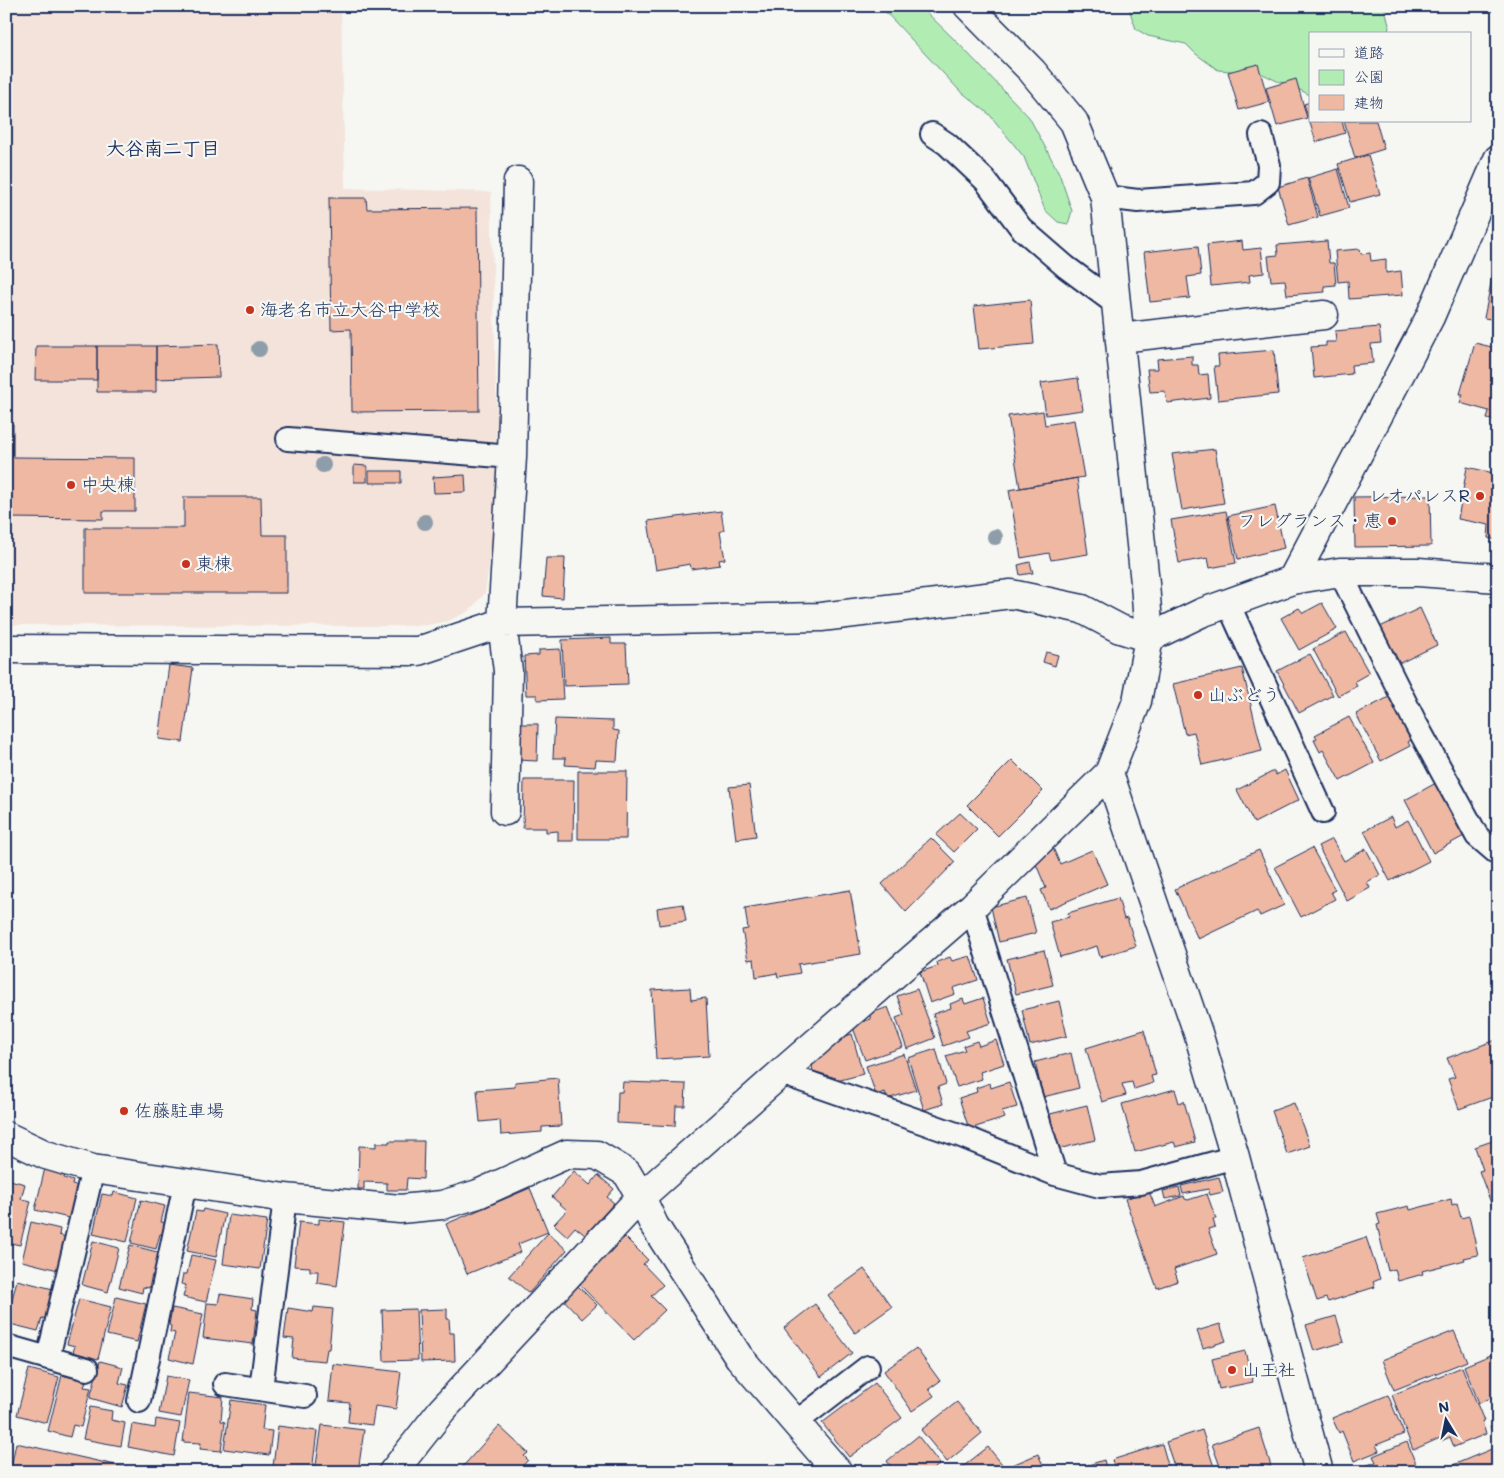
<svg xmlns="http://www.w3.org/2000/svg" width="1504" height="1478" font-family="Mali,'Klee One',sans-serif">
<rect width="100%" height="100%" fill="#f6f6f2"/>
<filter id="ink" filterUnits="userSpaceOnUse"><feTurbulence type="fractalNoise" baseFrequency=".02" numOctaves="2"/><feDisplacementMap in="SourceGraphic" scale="10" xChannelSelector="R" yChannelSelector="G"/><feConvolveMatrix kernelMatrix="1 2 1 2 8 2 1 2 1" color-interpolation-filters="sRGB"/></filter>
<g filter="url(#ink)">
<path fill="#f4e3da" d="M 6,6 L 341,6 L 345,188 L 491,192 L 497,427 L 495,512 L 493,536 L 485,593 L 469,611 L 448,621 L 427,625 L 399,626 L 6,625 Z"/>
<path fill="#b1edb3" stroke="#668e88" d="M 880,6 L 920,6 L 958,43 L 1029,117 L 1059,173 L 1072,211 L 1068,224 L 1058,222 L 1045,210 L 1024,157 L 989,114 L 959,90 Z
M 1128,6 L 1384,6 L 1389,25 L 1388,34 L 1310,34 L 1310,95 L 1290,85 L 1277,81 L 1263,74 L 1245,76 L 1231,71 L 1218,70 L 1196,54 L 1186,44 L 1148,36 L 1136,29 Z"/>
<path fill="#efb8a3" stroke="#1b2f5e" d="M 1258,64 L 1269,102 L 1239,110 L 1228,72 Z
M 1296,79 L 1307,118 L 1277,126 L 1266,88 Z
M 1310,102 L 1310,121 L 1342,121 L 1345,133 L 1316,142 L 1304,104 Z
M 1344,121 L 1376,121 L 1384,149 L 1355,158 Z
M 1368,155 L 1380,194 L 1350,202 L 1338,164 Z
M 1338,169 L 1349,208 L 1320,216 L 1308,178 Z
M 1307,178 L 1318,217 L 1289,225 L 1278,187 Z
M 329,198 L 366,198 L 367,209 L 477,208 L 479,411 L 352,412 L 351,329 L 331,330 Z
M 1242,241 L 1243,250 L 1261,248 L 1264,273 L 1249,275 L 1250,282 L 1211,286 L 1207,245 Z
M 1327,241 L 1329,263 L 1334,263 L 1336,285 L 1324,286 L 1325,292 L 1287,295 L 1285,280 L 1271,281 L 1268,256 L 1278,255 L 1277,245 Z
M 1198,246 L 1201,275 L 1187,277 L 1190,298 L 1150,302 L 1144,252 Z
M 1498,248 L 1498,320 L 1484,318 Z
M 1360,249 L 1361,254 L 1370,253 L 1371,261 L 1386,259 L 1386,273 L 1401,271 L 1403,295 L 1349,299 L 1348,281 L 1338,282 L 1335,251 Z
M 1030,300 L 1034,344 L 979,349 L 974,306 Z
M 1379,327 L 1381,343 L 1371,344 L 1373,363 L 1351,365 L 1352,374 L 1314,378 L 1311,347 L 1326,346 L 1326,342 L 1336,342 L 1335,331 Z
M 1475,343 L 1496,348 L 1494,353 L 1498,354 L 1498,421 L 1487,419 L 1489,411 L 1460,403 L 1463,394 L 1460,394 Z
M 218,344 L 219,377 L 156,379 L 156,346 Z
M 36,346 L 97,346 L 97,380 L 35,380 Z
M 97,346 L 156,346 L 156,392 L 97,392 Z
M 1274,350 L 1278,394 L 1218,400 L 1214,366 L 1219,366 L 1218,355 Z
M 1192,356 L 1192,365 L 1198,365 L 1199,375 L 1208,374 L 1210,398 L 1167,403 L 1165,391 L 1150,392 L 1147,369 L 1158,369 L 1157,359 Z
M 1078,378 L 1083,410 L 1046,415 L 1041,383 Z
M 1043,411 L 1045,425 L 1074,420 L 1084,477 L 1020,488 L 1008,416 Z
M 6,424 L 13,424 L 13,457 L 135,458 L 135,511 L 103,511 L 103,519 L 6,518 Z
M 1215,449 L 1224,503 L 1182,510 L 1172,454 Z
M 354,465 L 367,466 L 367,482 L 354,482 Z
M 1467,467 L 1498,474 L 1498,540 L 1488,538 L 1489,525 L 1458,519 Z
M 369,471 L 401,471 L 401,483 L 369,483 Z
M 465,475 L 466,492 L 434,493 L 433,477 Z
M 1077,478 L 1088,554 L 1051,560 L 1049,553 L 1021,558 L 1009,490 Z
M 1430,496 L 1431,546 L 1355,547 L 1354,497 Z
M 184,497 L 261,497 L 262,535 L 287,535 L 287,593 L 85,593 L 85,528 L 184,528 Z
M 1275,506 L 1284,548 L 1238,559 L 1228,516 Z
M 721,511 L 724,530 L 720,532 L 725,559 L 719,560 L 720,565 L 691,569 L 690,564 L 656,570 L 648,521 Z
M 1226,511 L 1236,563 L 1210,568 L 1208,558 L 1179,563 L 1171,520 Z
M 546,558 L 565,558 L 563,598 L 543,596 Z
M 1030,562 L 1033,573 L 1020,575 L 1018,565 Z
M 1322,603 L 1337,629 L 1299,650 L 1281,618 L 1299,608 L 1303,613 Z
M 1420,608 L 1437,645 L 1398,664 L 1380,627 Z
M 1346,632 L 1369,673 L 1355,681 L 1357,686 L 1338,696 L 1313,649 Z
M 611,638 L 611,644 L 626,644 L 628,684 L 564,686 L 562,640 Z
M 560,649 L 563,699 L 537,700 L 537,695 L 526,695 L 524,656 L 539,655 L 539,650 Z
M 1046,652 L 1058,655 L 1055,666 L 1043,662 Z
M 1310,654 L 1333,695 L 1299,713 L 1277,671 Z
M 169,665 L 193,668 L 183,742 L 159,739 Z
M 1242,668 L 1262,751 L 1202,765 L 1194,732 L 1185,734 L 1173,684 Z
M 1391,696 L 1413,739 L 1408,742 L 1410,746 L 1381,761 L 1356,714 Z
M 1349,717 L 1374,763 L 1340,781 L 1323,750 L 1320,752 L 1314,740 L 1317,738 L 1315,735 Z
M 555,719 L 613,721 L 613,730 L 619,731 L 617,761 L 596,760 L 595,767 L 565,765 L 566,758 L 553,758 Z
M 517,724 L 538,724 L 537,761 L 517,760 Z
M 1012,760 L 1043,791 L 998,836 L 967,805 Z
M 1285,770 L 1299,800 L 1254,823 L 1237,790 L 1274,771 L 1276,775 Z
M 578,771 L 627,771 L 626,839 L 578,839 Z
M 524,780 L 574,780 L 573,841 L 558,841 L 558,831 L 546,832 L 546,828 L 523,828 Z
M 1436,783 L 1464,836 L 1433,853 L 1405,800 Z
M 749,785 L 756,836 L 736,839 L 729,787 Z
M 960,813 L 977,829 L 954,852 L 936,835 Z
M 1391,817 L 1395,827 L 1408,820 L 1429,861 L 1390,881 L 1364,831 Z
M 931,838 L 955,862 L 906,912 L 882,884 Z
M 1332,839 L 1344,861 L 1366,849 L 1380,875 L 1367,882 L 1370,888 L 1347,901 L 1318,846 Z
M 1053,848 L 1060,864 L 1092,850 L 1107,884 L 1049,909 L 1041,890 L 1046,888 L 1033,857 Z
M 1312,848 L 1335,890 L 1331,892 L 1335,899 L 1301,917 L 1275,867 Z
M 1259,850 L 1284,905 L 1260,916 L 1257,911 L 1198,939 L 1175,889 Z
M 850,890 L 861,954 L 798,964 L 800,973 L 778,977 L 777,973 L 756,977 L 754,959 L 748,960 L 742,930 L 748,929 L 745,908 Z
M 1027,898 L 1036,933 L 999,942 L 991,907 Z
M 1118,898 L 1124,919 L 1127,918 L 1136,946 L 1100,957 L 1097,946 L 1060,957 L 1050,922 L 1069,917 L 1068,913 Z
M 683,904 L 686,921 L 659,925 L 657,908 Z
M 1044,950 L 1053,985 L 1016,994 L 1007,959 Z
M 970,956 L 978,980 L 953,988 L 955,994 L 930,1003 L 920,972 L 938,966 L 937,962 L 950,957 L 952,961 Z
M 690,988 L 691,1000 L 706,998 L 709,1056 L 656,1059 L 652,990 Z
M 917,989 L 935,1038 L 907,1049 L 896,1018 L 904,1015 L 897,996 Z
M 983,998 L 991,1023 L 966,1031 L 969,1037 L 943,1046 L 933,1014 L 951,1008 L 950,1004 L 963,999 L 965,1004 Z
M 1059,1001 L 1067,1036 L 1030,1045 L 1022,1010 Z
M 888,1007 L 903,1047 L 865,1060 L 852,1025 L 871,1019 L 869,1014 Z
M 1144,1030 L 1156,1075 L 1151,1076 L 1153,1083 L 1134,1089 L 1132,1082 L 1122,1084 L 1126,1095 L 1102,1102 L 1086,1048 Z
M 852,1034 L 863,1074 L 837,1081 L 836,1078 L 813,1071 L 811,1061 L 836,1039 Z
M 996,1040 L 1004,1064 L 980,1072 L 982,1079 L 957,1087 L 946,1056 L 965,1050 L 963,1046 L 977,1041 L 979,1046 Z
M 1496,1040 L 1498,1042 L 1498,1095 L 1459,1109 L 1448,1079 L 1455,1077 L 1447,1058 Z
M 936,1049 L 946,1084 L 938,1087 L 943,1104 L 924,1110 L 908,1058 Z
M 1071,1053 L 1079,1088 L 1043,1097 L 1035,1062 Z
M 904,1054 L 916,1090 L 887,1099 L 885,1092 L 876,1095 L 866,1066 Z
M 558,1078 L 561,1126 L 542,1127 L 542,1132 L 501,1135 L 500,1120 L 480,1122 L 477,1090 L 515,1087 L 515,1082 Z
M 623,1082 L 686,1084 L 685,1106 L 676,1106 L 675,1126 L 617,1123 L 618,1092 L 622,1092 Z
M 1009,1082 L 1017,1107 L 1002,1111 L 1005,1118 L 969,1129 L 959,1098 L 977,1092 L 976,1088 L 990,1083 L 991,1088 Z
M 1175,1089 L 1179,1103 L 1184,1101 L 1195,1142 L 1176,1147 L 1174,1142 L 1135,1152 L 1122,1104 Z
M 1294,1103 L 1310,1146 L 1287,1154 L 1272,1111 Z
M 1087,1105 L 1095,1140 L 1058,1149 L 1050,1114 Z
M 1498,1139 L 1498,1222 L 1479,1171 L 1483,1170 L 1475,1147 Z
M 389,1141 L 424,1141 L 423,1179 L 407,1178 L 406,1190 L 387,1190 L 387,1183 L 364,1182 L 364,1189 L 358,1189 L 359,1146 L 376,1147 L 376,1143 L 389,1143 Z
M 45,1168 L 65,1173 L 64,1178 L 73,1181 L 72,1185 L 77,1186 L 69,1218 L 35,1210 Z
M 574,1171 L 590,1185 L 598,1175 L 614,1189 L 607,1197 L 614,1203 L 585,1235 L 575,1227 L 567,1236 L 554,1224 L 567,1210 L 552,1197 Z
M 1219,1177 L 1223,1192 L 1210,1195 L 1208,1189 L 1183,1194 L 1181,1186 Z
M 6,1179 L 25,1184 L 21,1199 L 31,1201 L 20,1245 L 6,1242 Z
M 1179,1187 L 1181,1196 L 1165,1199 L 1163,1191 Z
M 530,1188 L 548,1232 L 518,1244 L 521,1252 L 467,1274 L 446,1224 Z
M 1149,1191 L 1155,1207 L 1184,1196 L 1185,1199 L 1188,1200 L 1207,1194 L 1216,1219 L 1213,1219 L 1215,1227 L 1208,1229 L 1217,1254 L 1174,1269 L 1178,1281 L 1157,1288 L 1125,1199 Z
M 114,1192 L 137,1198 L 127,1242 L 93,1234 L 102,1194 L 113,1196 Z
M 1451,1199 L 1452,1205 L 1457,1203 L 1461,1218 L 1469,1216 L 1478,1255 L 1464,1258 L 1465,1260 L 1422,1271 L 1423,1274 L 1398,1281 L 1395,1269 L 1388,1271 L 1377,1225 L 1380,1224 L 1377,1214 L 1409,1206 L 1410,1210 Z
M 141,1200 L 165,1206 L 161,1222 L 167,1223 L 164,1235 L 160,1234 L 156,1249 L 131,1243 Z
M 203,1209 L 225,1214 L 216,1257 L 187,1251 L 196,1211 L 202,1212 Z
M 229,1215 L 267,1220 L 260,1269 L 223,1264 Z
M 319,1219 L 345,1222 L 337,1286 L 317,1283 L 318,1271 L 310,1271 L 310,1267 L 294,1266 L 299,1222 L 319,1224 Z
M 31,1222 L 60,1229 L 59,1235 L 66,1237 L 58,1270 L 22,1261 Z
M 548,1233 L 567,1250 L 529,1293 L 509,1276 Z
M 625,1237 L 648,1260 L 643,1264 L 663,1285 L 651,1296 L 665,1310 L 634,1340 L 578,1283 Z
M 1366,1237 L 1380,1279 L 1373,1282 L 1375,1287 L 1328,1302 L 1326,1298 L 1317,1301 L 1303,1258 Z
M 93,1241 L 119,1248 L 108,1292 L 82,1285 Z
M 130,1245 L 161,1253 L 156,1275 L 152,1275 L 149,1288 L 143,1287 L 142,1293 L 119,1287 Z
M 191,1255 L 216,1260 L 206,1302 L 183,1297 L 186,1285 L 181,1284 L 183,1274 L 187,1274 Z
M 864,1269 L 892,1307 L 855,1333 L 828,1295 Z
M 17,1280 L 53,1289 L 46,1319 L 42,1318 L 38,1331 L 6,1323 Z
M 575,1283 L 597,1305 L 582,1319 L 561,1297 Z
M 220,1294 L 253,1299 L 252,1309 L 257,1310 L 253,1344 L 203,1338 L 207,1303 L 218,1304 Z
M 116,1297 L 146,1304 L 137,1342 L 107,1335 Z
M 79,1299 L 111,1307 L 98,1359 L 73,1352 L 75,1346 L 67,1344 Z
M 815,1304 L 852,1353 L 821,1377 L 784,1328 Z
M 314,1307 L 333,1309 L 329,1349 L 327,1349 L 325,1361 L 292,1358 L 294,1339 L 284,1338 L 288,1308 L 313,1312 Z
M 172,1308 L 203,1314 L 193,1364 L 169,1358 L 175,1333 L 170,1332 L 171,1326 L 169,1325 Z
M 416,1309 L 418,1360 L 384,1361 L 382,1310 Z
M 447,1309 L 447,1319 L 449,1319 L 450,1333 L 454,1333 L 455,1361 L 421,1362 L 419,1310 Z
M 1336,1316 L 1344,1342 L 1314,1351 L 1306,1325 Z
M 1220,1324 L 1226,1341 L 1203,1348 L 1197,1331 Z
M 1454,1331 L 1467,1361 L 1394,1390 L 1382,1360 Z
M 916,1348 L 940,1381 L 929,1389 L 934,1396 L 912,1411 L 884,1371 Z
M 1245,1351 L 1253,1382 L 1219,1389 L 1212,1359 Z
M 1498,1352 L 1498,1395 L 1479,1403 L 1464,1366 Z
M 100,1361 L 123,1367 L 119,1383 L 128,1385 L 122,1407 L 90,1398 Z
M 333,1364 L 401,1372 L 396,1409 L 375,1406 L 372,1425 L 348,1422 L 350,1403 L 329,1401 Z
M 1462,1367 L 1484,1421 L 1482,1422 L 1486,1434 L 1454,1447 L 1450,1437 L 1441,1441 L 1440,1438 L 1413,1450 L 1392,1395 Z
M 29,1369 L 59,1377 L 47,1423 L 17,1415 Z
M 62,1375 L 86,1381 L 84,1387 L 91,1388 L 81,1427 L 73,1425 L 70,1437 L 48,1431 Z
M 166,1376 L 189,1380 L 181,1417 L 159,1413 Z
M 875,1383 L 902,1418 L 849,1457 L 822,1423 Z
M 189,1393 L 223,1397 L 221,1421 L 225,1422 L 221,1451 L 200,1449 L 201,1443 L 183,1442 Z
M 1388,1395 L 1404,1434 L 1376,1445 L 1379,1451 L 1354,1461 L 1342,1431 L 1339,1433 L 1332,1418 Z
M 231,1400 L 265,1405 L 262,1430 L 272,1431 L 269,1455 L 224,1449 Z
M 957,1402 L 982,1433 L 947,1462 L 921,1430 Z
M 90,1407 L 112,1411 L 111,1420 L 125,1423 L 121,1446 L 83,1439 Z
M 156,1419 L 180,1423 L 174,1456 L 128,1447 L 132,1424 L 155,1428 Z
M 1498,1424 L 1498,1447 L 1490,1427 Z
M 322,1425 L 364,1430 L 358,1472 L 315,1472 Z
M 278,1426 L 317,1431 L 312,1472 L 273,1467 Z
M 499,1426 L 528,1453 L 524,1456 L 528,1460 L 517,1472 L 458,1472 Z
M 1259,1428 L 1271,1466 L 1256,1472 L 1222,1472 L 1212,1444 Z
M 1202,1430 L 1215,1470 L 1214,1472 L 1176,1472 L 1166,1442 Z
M 918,1436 L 940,1464 L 930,1472 L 895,1472 L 887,1461 Z
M 1407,1442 L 1419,1472 L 1364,1472 L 1362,1467 L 1376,1462 L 1373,1456 Z
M 16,1443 L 147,1472 L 10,1472 Z
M 1162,1444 L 1170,1472 L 1116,1472 L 1112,1460 Z
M 988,1447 L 1002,1464 L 998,1468 L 1001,1472 L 962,1472 L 960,1469 Z
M 1494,1448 L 1498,1458 L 1498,1472 L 1456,1472 L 1453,1465 Z
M 1038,1454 L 1046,1472 L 1013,1472 L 1010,1466 Z
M 1104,1460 L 1107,1472 L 1066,1472 Z"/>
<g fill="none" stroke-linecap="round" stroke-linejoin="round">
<defs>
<path id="service" d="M 932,134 L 947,144 L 985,180 L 1021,228 L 1066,267 L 1116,304
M 1105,197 L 1138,201 L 1254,193 L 1268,182 L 1269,165 L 1261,135
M 288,439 L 512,457
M 1340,572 L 1416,724 L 1477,836 L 1498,854
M 1228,603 L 1323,812
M 972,907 L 1055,1174
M 781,1073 L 959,1135 L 1055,1174 L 1100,1186 L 1141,1183 L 1235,1157
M 6,1346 L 87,1369
M 48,1358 L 93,1169
M 225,1384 L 305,1396
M 261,1389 L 285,1198
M 139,1401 L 185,1184
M 795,1423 L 868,1367"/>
<path id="minor" d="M 1120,338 L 1324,315
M 1292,580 L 1430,317 L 1498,159
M 6,649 L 418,651 L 502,623 L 821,617 L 1011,594 L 1082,609 L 1120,629 L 1149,638 L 1201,613 L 1292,580 L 1340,572 L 1418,572 L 1498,578
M 1109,773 L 1198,1033 L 1235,1157 L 1319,1472
M 505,811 L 508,671 L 502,623 L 512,457 L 518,181
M 6,1136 L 46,1155 L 93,1169 L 285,1198 L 400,1209 L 442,1205 L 478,1194 L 567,1154 L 597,1155 L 627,1173 L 641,1197 L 654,1225 L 739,1357 L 838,1472
M 393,1472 L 442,1410 L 641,1197 L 781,1073 L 972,907 L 1109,773 L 1137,701 L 1149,638 L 1145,583 L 1105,197 L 1074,122 L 1032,71 L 968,6"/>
</defs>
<use href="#service" stroke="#1b2f5e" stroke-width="26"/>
<use href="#minor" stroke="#1b2f5e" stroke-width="31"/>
<use href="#service" stroke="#f6f6f2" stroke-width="22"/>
<use href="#minor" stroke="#f6f6f2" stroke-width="28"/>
</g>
<g fill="#8e9daa">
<circle cx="259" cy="349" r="8"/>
<circle cx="323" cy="465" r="8"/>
<circle cx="425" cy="522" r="8"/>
<circle cx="995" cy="537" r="8"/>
</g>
</g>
<g fill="#c8321e" stroke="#f6f6f2" stroke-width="2">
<circle cx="250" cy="310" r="5"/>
<circle cx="71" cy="485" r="5"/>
<circle cx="1480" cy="496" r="5"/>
<circle cx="1392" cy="521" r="5"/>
<circle cx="186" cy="564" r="5"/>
<circle cx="1198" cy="695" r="5"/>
<circle cx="124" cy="1111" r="5"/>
<circle cx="1232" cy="1370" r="5"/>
</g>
<g text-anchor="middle" stroke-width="4.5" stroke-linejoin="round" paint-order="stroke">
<g font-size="18" fill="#1b2f5e" stroke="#f6f6f2" text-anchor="start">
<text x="260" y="316">海老名市立大谷中学校</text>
<text x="81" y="491">中央棟</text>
<text x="1470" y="502" text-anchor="end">レオパレスR</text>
<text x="1382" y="527" text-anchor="end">フレグランス・恵</text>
<text x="196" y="570">東棟</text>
<text x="1208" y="701">山ぶどう</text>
<text x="134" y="1117">佐藤駐車場</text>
<text x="1242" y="1376">山王社</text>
</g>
<g font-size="19" font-weight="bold" fill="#1b2f5e" stroke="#f6f6f2">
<text x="163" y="155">大谷南二丁目</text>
</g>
</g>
<rect width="1504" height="1478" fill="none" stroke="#f6f6f2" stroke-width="25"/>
<rect x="12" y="12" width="1479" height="1453" fill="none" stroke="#1b2f5e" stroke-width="2" filter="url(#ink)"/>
<rect x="1309" y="32" width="162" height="90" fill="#f6f6f2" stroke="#9ea6b7"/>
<rect x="1319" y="49" width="25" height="8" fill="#f6f6f2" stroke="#9ea6b7"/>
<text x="1354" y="58" font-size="15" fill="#1b2f5e">道路</text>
<rect x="1319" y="70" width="25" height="15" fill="#b1edb3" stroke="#9ea6b7"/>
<text x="1354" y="82" font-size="15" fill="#1b2f5e">公園</text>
<rect x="1319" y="95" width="25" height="15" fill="#efb8a3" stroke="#9ea6b7"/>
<text x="1354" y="108" font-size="15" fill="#1b2f5e">建物</text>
<g transform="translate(1446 1420) rotate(350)" stroke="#f6f6f2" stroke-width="4" paint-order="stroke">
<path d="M0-4L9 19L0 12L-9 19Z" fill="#1b2f5e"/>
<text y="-8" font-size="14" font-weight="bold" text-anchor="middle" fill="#1b2f5e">N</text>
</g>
</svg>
